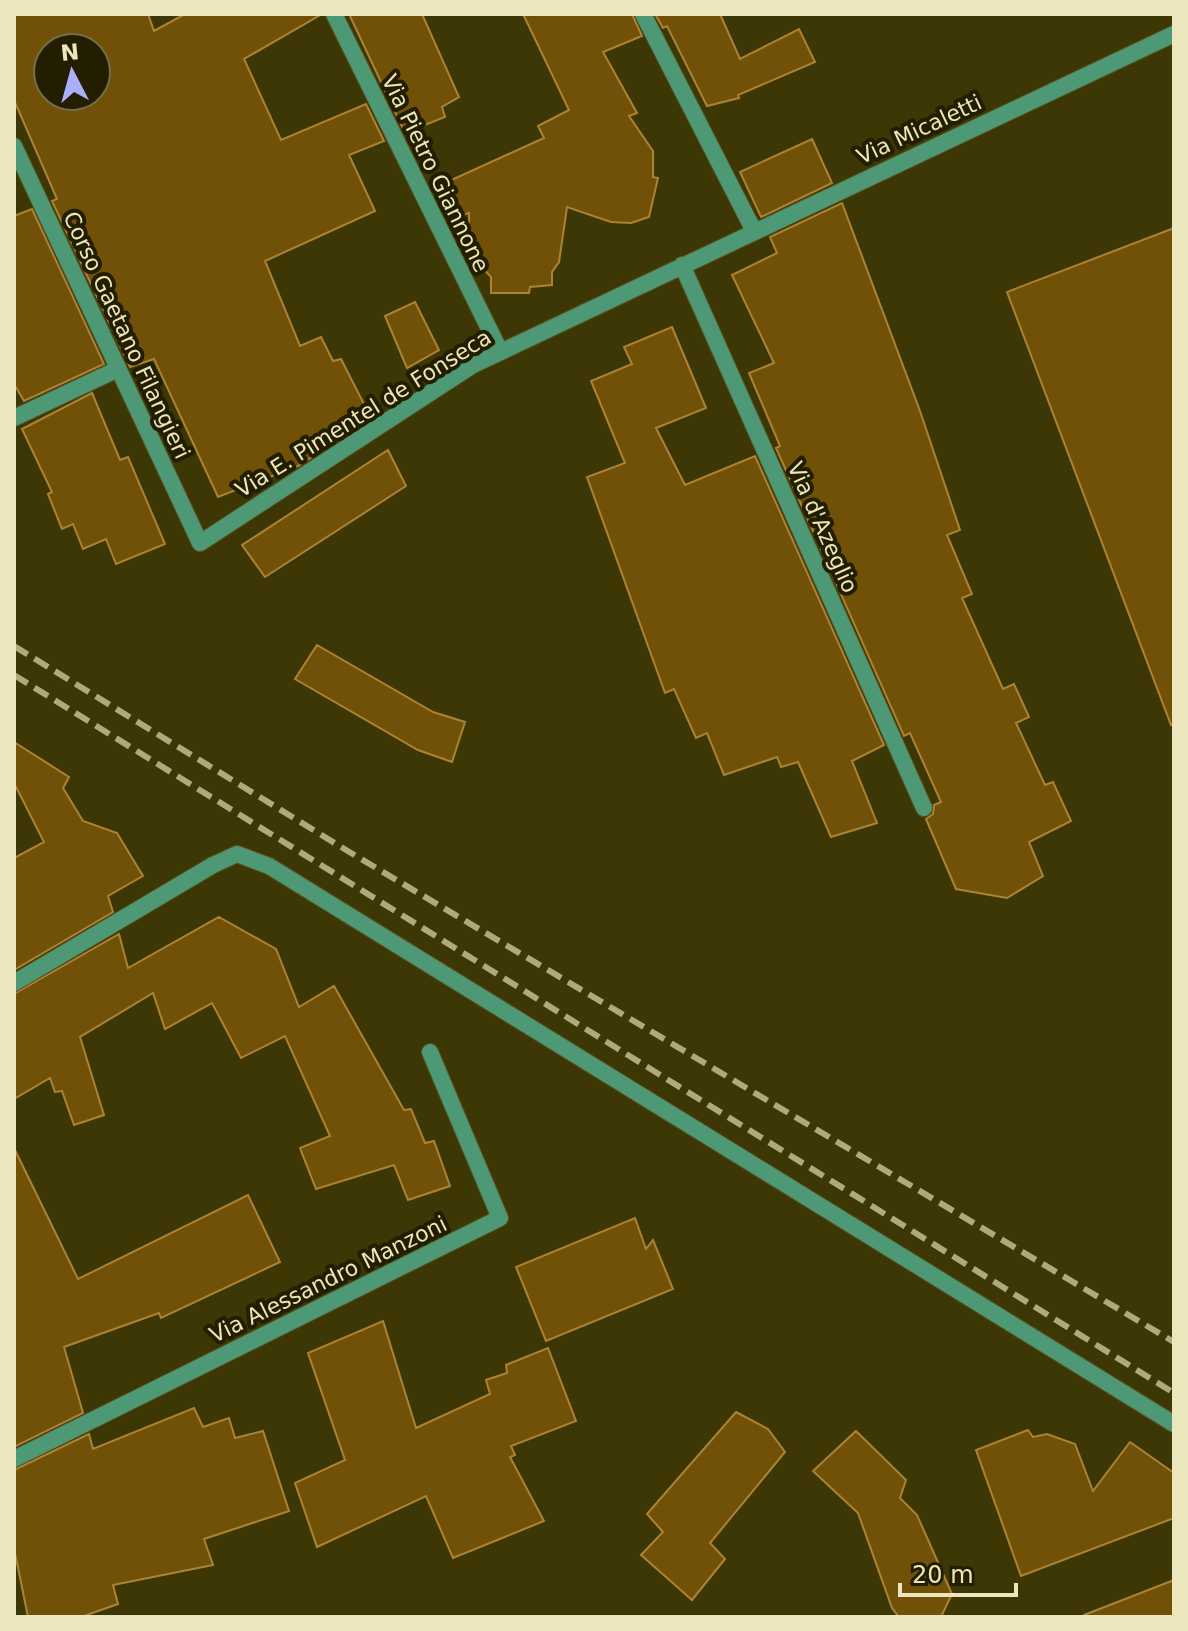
<svg xmlns="http://www.w3.org/2000/svg" width="1188" height="1631" font-family="'DejaVu Sans',sans-serif">
<rect width="100%" height="100%" fill="#3d3706"/>
<path fill="#715107" stroke="#ac8334" stroke-width="2" fill-rule="evenodd" d="M 14,14 L 148,14 L 154,31 L 185,14 L 322,14 L 244,59 L 281,140 L 366,104 L 384,141 L 349,155 L 375,211 L 265,261 L 300,346 L 321,337 L 333,361 L 341,359 L 366,408 L 360,411 L 367,421 L 298,466 L 218,497 L 154,359 L 130,367 L 52,201 L 57,199 L 14,100 ZM 48,48 L 96,48 L 96,96 L 48,96 Z
M 349,14 L 422,14 L 459,97 L 442,107 L 445,117 L 405,133 Z
M 523,14 L 632,14 L 642,36 L 603,52 L 637,113 L 629,116 L 653,151 L 653,177 L 658,178 L 649,217 L 631,223 L 611,222 L 567,207 L 559,262 L 552,272 L 552,285 L 530,287 L 529,293 L 491,293 L 491,277 L 469,253 L 469,213 L 451,219 L 436,187 L 544,138 L 538,126 L 569,110 Z
M 655,14 L 720,14 L 740,59 L 799,29 L 815,62 L 738,95 L 739,98 L 707,106 L 667,26 L 663,28 Z
M 812,139 L 832,183 L 761,217 L 740,172 Z
M 842,203 L 920,411 L 960,530 L 947,535 L 972,594 L 962,598 L 1003,689 L 1014,684 L 1029,717 L 1016,723 L 1045,785 L 1053,782 L 1071,821 L 1029,842 L 1043,876 L 1007,898 L 956,889 L 926,819 L 933,814 L 934,805 L 941,802 L 910,733 L 904,736 L 776,448 L 780,446 L 749,373 L 774,363 L 732,275 L 777,253 L 770,237 Z
M 32,209 L 104,364 L 24,401 L 14,384 L 14,216 Z
M 1174,228 L 1174,724 L 1171,725 L 1007,292 Z
M 415,302 L 439,350 L 407,368 L 385,316 Z
M 672,327 L 706,408 L 656,428 L 685,485 L 755,456 L 884,745 L 852,761 L 877,823 L 831,837 L 798,762 L 781,767 L 777,757 L 724,775 L 707,733 L 696,738 L 674,689 L 665,693 L 587,477 L 625,463 L 591,381 L 632,364 L 624,347 Z
M 92,393 L 120,460 L 128,457 L 165,544 L 116,564 L 106,539 L 83,549 L 73,524 L 62,529 L 48,494 L 52,492 L 22,429 Z
M 388,450 L 406,486 L 265,577 L 242,545 Z
M 317,645 L 433,712 L 465,722 L 452,762 L 418,750 L 295,679 Z
M 14,742 L 69,777 L 63,788 L 83,821 L 117,833 L 143,876 L 108,896 L 113,912 L 14,970 L 14,858 L 44,842 L 14,783 Z
M 219,917 L 276,949 L 299,1007 L 334,986 L 404,1110 L 411,1109 L 425,1143 L 434,1141 L 450,1186 L 408,1200 L 394,1165 L 316,1189 L 300,1148 L 330,1136 L 285,1036 L 241,1058 L 212,1003 L 165,1029 L 153,993 L 80,1037 L 104,1115 L 74,1125 L 62,1091 L 55,1092 L 50,1078 L 14,1099 L 14,994 L 119,934 L 128,968 Z
M 14,1148 L 78,1279 L 248,1195 L 280,1262 L 161,1318 L 159,1313 L 64,1347 L 83,1413 L 14,1447 Z
M 635,1218 L 646,1249 L 653,1240 L 673,1289 L 546,1341 L 516,1267 Z
M 383,1321 L 416,1428 L 490,1394 L 486,1380 L 507,1373 L 506,1365 L 548,1348 L 576,1421 L 511,1446 L 515,1455 L 510,1457 L 544,1521 L 453,1558 L 426,1496 L 317,1547 L 295,1483 L 345,1460 L 308,1353 Z
M 194,1408 L 203,1427 L 229,1418 L 235,1438 L 263,1431 L 289,1511 L 204,1539 L 213,1565 L 113,1585 L 118,1604 L 81,1617 L 28,1617 L 14,1548 L 14,1470 L 89,1434 L 93,1449 Z
M 736,1412 L 768,1429 L 785,1452 L 710,1543 L 725,1559 L 692,1600 L 641,1555 L 663,1532 L 647,1514 Z
M 1028,1430 L 1033,1437 L 1047,1434 L 1075,1444 L 1093,1491 L 1130,1442 L 1174,1473 L 1174,1518 L 1021,1576 L 976,1450 Z
M 856,1431 L 906,1480 L 900,1498 L 917,1515 L 952,1594 L 941,1617 L 899,1617 L 892,1608 L 858,1513 L 813,1471 Z
M 1174,1580 L 1174,1617 L 1084,1617 L 1084,1615 Z"/>
<g fill="none" stroke-linecap="round" stroke-linejoin="round">
<defs>
<path id="lane" d="M 213,865 L 237,854 L 269,866 L 1174,1424"/>
<path id="street" d="M 334,14 L 500,351
M 643,14 L 754,231
M 14,146 L 200,543 L 473,365 L 1174,34
M 682,265 L 924,808
M 14,418 L 118,369
M 14,983 L 213,865
M 14,1459 L 500,1218 L 430,1052"/>
</defs>
<use href="#lane" stroke="#595323" stroke-width="18"/>
<use href="#street" stroke="#595323" stroke-width="18"/>
<use href="#lane" stroke="#4d9975" stroke-width="16"/>
<use href="#street" stroke="#4d9975" stroke-width="16"/>
<path stroke="#afa97d" stroke-width="6" stroke-dasharray="16 8" stroke-linecap="butt" d="M 14,646 L 346,850 L 1174,1342
M 14,675 L 1174,1393"/>
</g>
<g text-anchor="middle" stroke-width="8" stroke-linejoin="round" paint-order="stroke">
<g font-size="22" fill="#ece6bd" stroke="#231e00">
<text transform="translate(919 129) rotate(-25)" y="8">Via Micaletti</text>
<text transform="translate(436 173) rotate(64)" y="8">Via Pietro Giannone</text>
<text transform="translate(127 335) rotate(65)" y="8">Corso Gaetano Filangieri</text>
<text transform="translate(363 413) rotate(-32)" y="8">Via E. Pimentel de Fonseca</text>
<text transform="translate(823 527) rotate(66)" y="8">Via d'Azeglio</text>
<text transform="translate(328 1279) rotate(-26)" y="8">Via Alessandro Manzoni</text>
</g>
</g>
<rect width="1188" height="1631" fill="none" stroke="#ece6bd" stroke-width="32"/>
<g transform="translate(72 72) rotate(354)"><circle r="38" fill="#231e00" stroke="#736e4c" stroke-width="2"/>
<path d="M0-6L14 30L0 20L-14 30Z" fill="#abaffb"/>
<text y="-12" font-size="22" font-weight="bold" text-anchor="middle" fill="#ece6bd">N</text>
</g>
<path d="M900 1583v12h116v-12" fill="none" stroke="#ece6bd" stroke-width="4"/>
<text x="912" y="1583" font-size="24" fill="#ece6bd" stroke="#231e00" stroke-width="6" paint-order="stroke">20 m</text>
</svg>
